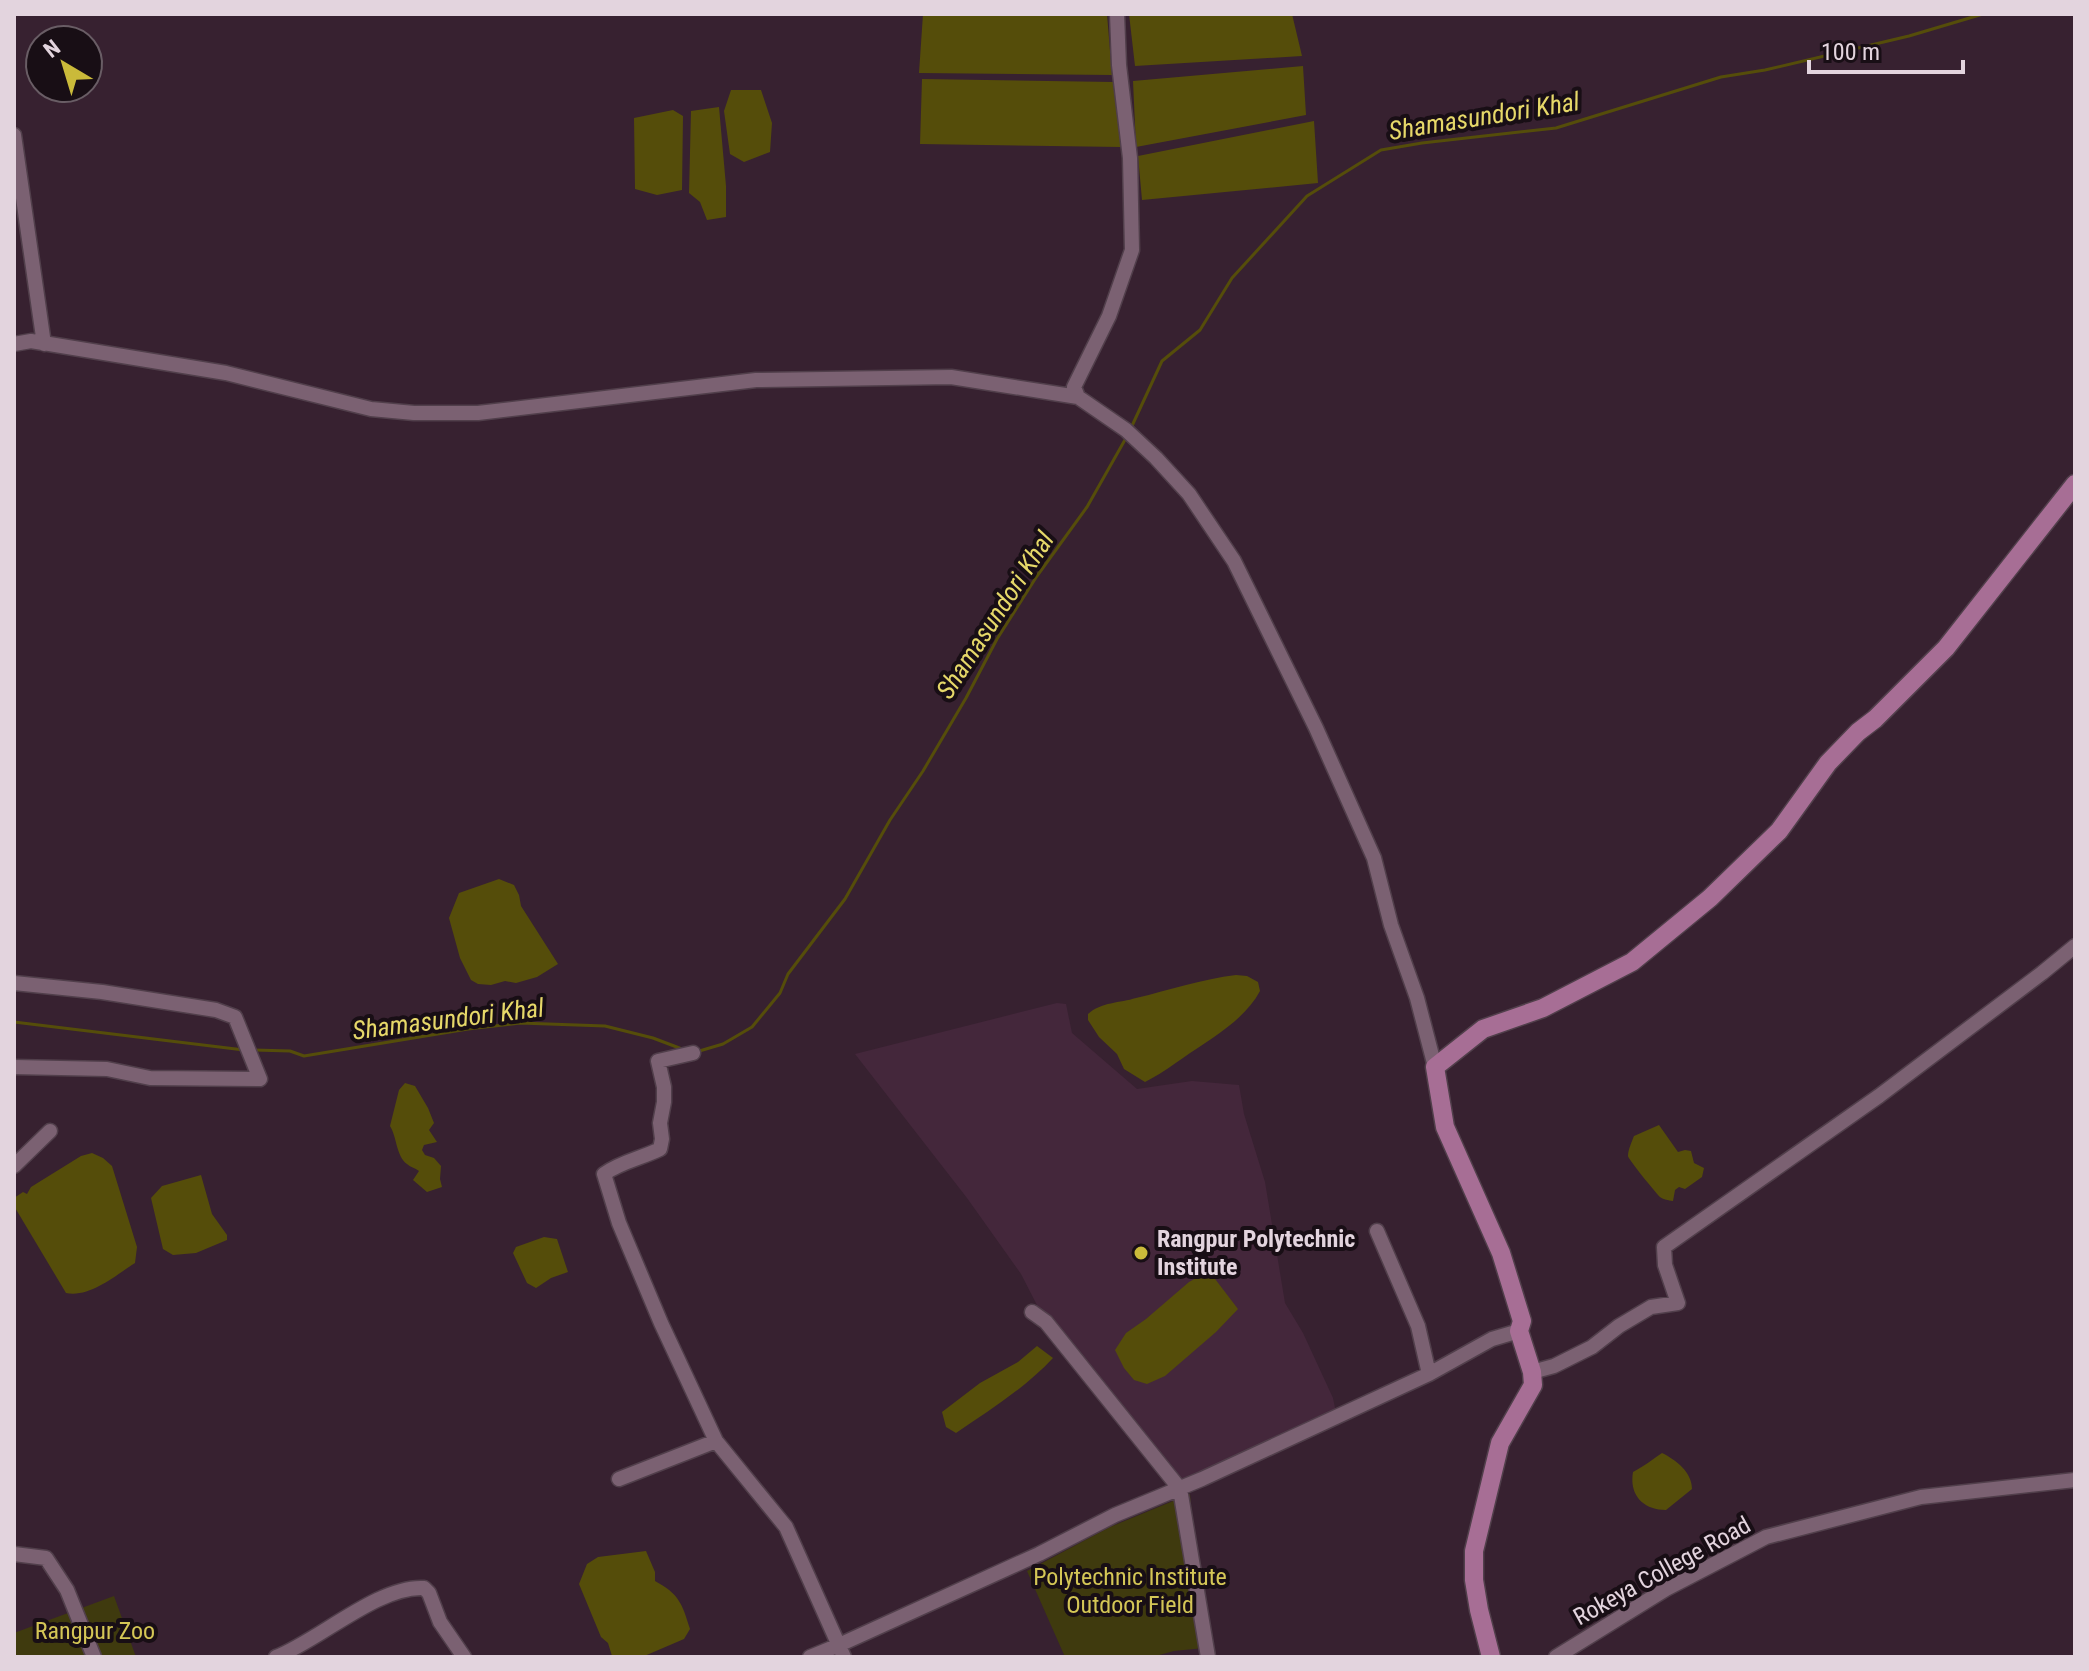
<svg xmlns="http://www.w3.org/2000/svg" width="2089" height="1671" font-family="'Roboto Condensed',sans-serif">
<rect width="100%" height="100%" fill="#372130"/>
<path fill="#44273b" d="M 1057,1003 L 1066,1004 L 1072,1033 L 1137,1089 L 1192,1081 L 1239,1085 L 1244,1114 L 1265,1182 L 1285,1303 L 1303,1333 L 1333,1398 L 1336,1413 L 1175,1487 L 1039,1309 L 1021,1274 L 967,1198 L 855,1054 Z"/>
<path fill="#3f3a0e" d="M 1190,1494 L 1204,1648 L 1174,1651 L 1152,1657 L 1065,1657 L 1027,1571 L 1110,1527 Z
M 114,1596 L 136,1657 L 14,1657 L 14,1633 Z"/>
<path fill="#554d0a" d="M 923,14 L 1107,14 L 1112,75 L 919,73 Z
M 1129,14 L 1292,14 L 1302,56 L 1135,66 Z
M 1303,66 L 1306,115 L 1136,147 L 1133,81 Z
M 922,79 L 1113,82 L 1121,147 L 920,144 Z
M 731,90 L 761,90 L 772,123 L 770,152 L 744,162 L 730,154 L 724,111 Z
M 719,107 L 726,186 L 726,217 L 707,220 L 700,202 L 689,193 L 691,111 Z
M 673,110 L 683,116 L 682,190 L 657,195 L 635,189 L 634,118 Z
M 1314,121 L 1318,183 L 1142,200 L 1138,156 Z
M 499,879 L 514,885 L 519,895 L 521,906 L 558,964 L 537,977 L 516,983 L 505,981 L 491,985 L 478,984 L 471,980 L 460,958 L 449,918 L 459,893 Z
M 1236,975 L 1247,976 L 1258,982 L 1260,991 C 1244,1021 1210,1039 1183,1058 C 1170,1067 1159,1075 1145,1082 L 1124,1069 L 1117,1054 L 1099,1037 L 1088,1020 L 1088,1014 C 1101,1002 1120,1003 1136,998 C 1170,990 1202,979 1236,975 Z
M 405,1083 L 415,1086 L 428,1108 L 434,1123 L 429,1130 L 437,1142 L 424,1145 L 422,1150 L 425,1155 L 434,1158 L 441,1166 L 440,1179 L 442,1187 L 427,1192 L 413,1180 L 419,1171 C 415,1168 410,1167 407,1164 C 396,1156 397,1137 390,1126 L 399,1090 Z
M 1659,1125 L 1678,1152 L 1685,1150 L 1691,1151 L 1694,1163 L 1704,1168 L 1702,1177 L 1685,1189 L 1679,1187 L 1675,1190 L 1673,1201 C 1668,1200 1664,1200 1660,1197 C 1656,1193 1628,1159 1628,1156 C 1628,1150 1632,1141 1634,1136 Z
M 92,1153 L 103,1158 L 112,1166 L 137,1247 L 135,1263 C 116,1275 90,1298 66,1293 L 14,1206 L 14,1198 L 23,1192 L 27,1194 L 31,1187 L 81,1156 Z
M 201,1175 L 212,1214 L 227,1235 L 227,1240 L 196,1253 L 173,1255 L 163,1249 L 151,1198 L 162,1186 Z
M 544,1237 L 557,1239 L 568,1272 L 551,1278 L 536,1288 L 527,1283 L 513,1253 L 516,1247 Z
M 1209,1271 L 1238,1309 L 1216,1332 L 1165,1376 L 1147,1384 L 1134,1380 L 1124,1368 L 1115,1350 L 1126,1333 L 1146,1319 L 1189,1282 Z
M 1037,1346 L 1053,1358 C 1025,1388 990,1410 956,1433 L 946,1427 L 942,1412 L 980,1383 L 1018,1362 Z
M 1662,1453 C 1676,1460 1692,1472 1692,1489 L 1666,1510 C 1643,1510 1629,1495 1633,1472 C 1644,1466 1652,1460 1662,1453 Z
M 646,1551 L 655,1572 L 655,1581 C 679,1594 682,1603 690,1629 L 684,1639 L 642,1657 L 614,1657 L 612,1656 L 608,1643 L 601,1637 L 579,1584 L 587,1564 L 598,1557 Z"/>
<g fill="none" stroke-linecap="round" stroke-linejoin="round">
<path stroke="#554d0a" stroke-width="3" d="M 1131,428 L 1162,361 L 1200,330 L 1232,278 L 1307,196 L 1381,150 L 1422,143 L 1556,128 L 1721,77 L 1765,70 L 1909,36 L 1983,14
M 14,1022 L 244,1050
M 252,1050 L 290,1051 L 304,1056 L 468,1029 L 520,1023 L 605,1026 L 653,1038 L 682,1049
M 696,1052 L 723,1044 L 752,1027 L 780,993 L 788,974 L 845,899 L 890,820 L 923,771 L 966,698 L 997,639 L 1037,576 L 1087,507 L 1126,438"/>
<defs>
<path id="minor" d="M 14,135 L 44,344
M 14,344 L 31,341 L 226,373 L 371,409 L 414,413 L 478,413 L 756,380 L 951,377 L 1078,397 L 1126,430 L 1156,458 L 1189,494 L 1234,561 L 1316,728 L 1374,858 L 1391,925 L 1417,998 L 1435,1067
M 1078,397 L 1074,387 L 1109,316 L 1132,250 L 1130,158 L 1119,65 L 1117,14
M 14,983 L 102,992 L 216,1010 L 235,1017 L 260,1079 L 150,1078 L 107,1069 L 14,1067
M 693,1053 L 658,1061 L 664,1087 L 664,1102 L 660,1123 L 662,1139 L 660,1149 C 642,1158 620,1162 604,1174 L 619,1223 L 661,1323 L 716,1441 L 786,1527 L 844,1657
M 14,1166 L 50,1131
M 1377,1231 L 1418,1326 L 1429,1374
M 1032,1312 L 1046,1322 L 1180,1489 L 1208,1657
M 1532,1372 L 1554,1366 L 1592,1347 L 1619,1326 L 1651,1307 L 1678,1303 L 1665,1265 L 1664,1247 L 1879,1096 L 2042,973 L 2075,946
M 619,1479 L 716,1441
M 14,1554 L 46,1558 L 67,1590 L 94,1657
M 276,1657 C 318,1641 379,1585 424,1588 L 429,1593 L 440,1622 L 464,1657
M 810,1657 L 839,1645 L 1039,1554 L 1115,1515 L 1202,1479 L 1429,1374 L 1492,1339 L 1519,1331
M 1556,1657 L 1666,1589 L 1766,1537 L 1921,1497 L 2075,1480"/>
<path id="major" d="M 1491,1657 L 1479,1610 L 1474,1580 L 1474,1551 L 1500,1443 L 1533,1385 L 1532,1372 L 1519,1331 L 1522,1321 L 1501,1253 L 1445,1127 L 1435,1067 L 1483,1029 L 1543,1008 L 1632,962 L 1710,898 L 1779,831 L 1828,763 L 1858,732 L 1875,719 L 1946,648 L 2075,484"/>
</defs>
<use href="#minor" stroke="#513f4b" stroke-width="17"/>
<use href="#major" stroke="#513f4b" stroke-width="21"/>
<use href="#minor" stroke="#7b6172" stroke-width="14"/>
<use href="#major" stroke="#a76e95" stroke-width="18"/>
</g>
<circle fill="#caba3a" stroke="#180e15" stroke-width="3" cx="1141" cy="1253" r="8"/>
<g text-anchor="middle" stroke-width="8" stroke-linejoin="round" paint-order="stroke">
<g font-size="24" font-weight="bold" fill="#e3d4de" stroke="#180e15" text-anchor="start">
<text x="1157" y="1247">Rangpur Polytechnic<tspan x="1157" dy="28">Institute</tspan></text>
</g>
<g font-size="24" fill="#e3d4de" stroke="#180e15">
<text transform="translate(1662 1571) rotate(-29)" y="8">Rokeya College Road</text>
</g>
<g font-size="24" fill="#d4c656" stroke="#180e15">
<text x="1130" y="1585">Polytechnic Institute<tspan x="1130" dy="28">Outdoor Field</tspan></text>
<text x="95" y="1639">Rangpur Zoo</text>
</g>
<g font-size="26" font-style="italic" fill="#e6d869" stroke="#180e15">
<text transform="translate(1484 116) rotate(-9)" y="9">Shamasundori Khal</text>
<text transform="translate(995 615) rotate(-57)" y="9">Shamasundori Khal</text>
<text transform="translate(448 1019) rotate(-7)" y="9">Shamasundori Khal</text>
</g>
</g>
<rect width="2089" height="1671" fill="none" stroke="#e3d4de" stroke-width="32"/>
<g transform="translate(64 64) rotate(322)"><circle r="38" fill="#180e15" stroke="#695d65" stroke-width="2"/>
<path d="M0-6L14 30L0 20L-14 30Z" fill="#caba3a"/>
<text y="-12" font-size="22" font-weight="bold" text-anchor="middle" fill="#e3d4de">N</text>
</g>
<path d="M1809 60v12h154v-12" fill="none" stroke="#e3d4de" stroke-width="4"/>
<text x="1821" y="60" font-size="24" fill="#e3d4de" stroke="#180e15" stroke-width="6" paint-order="stroke">100 m</text>
</svg>
